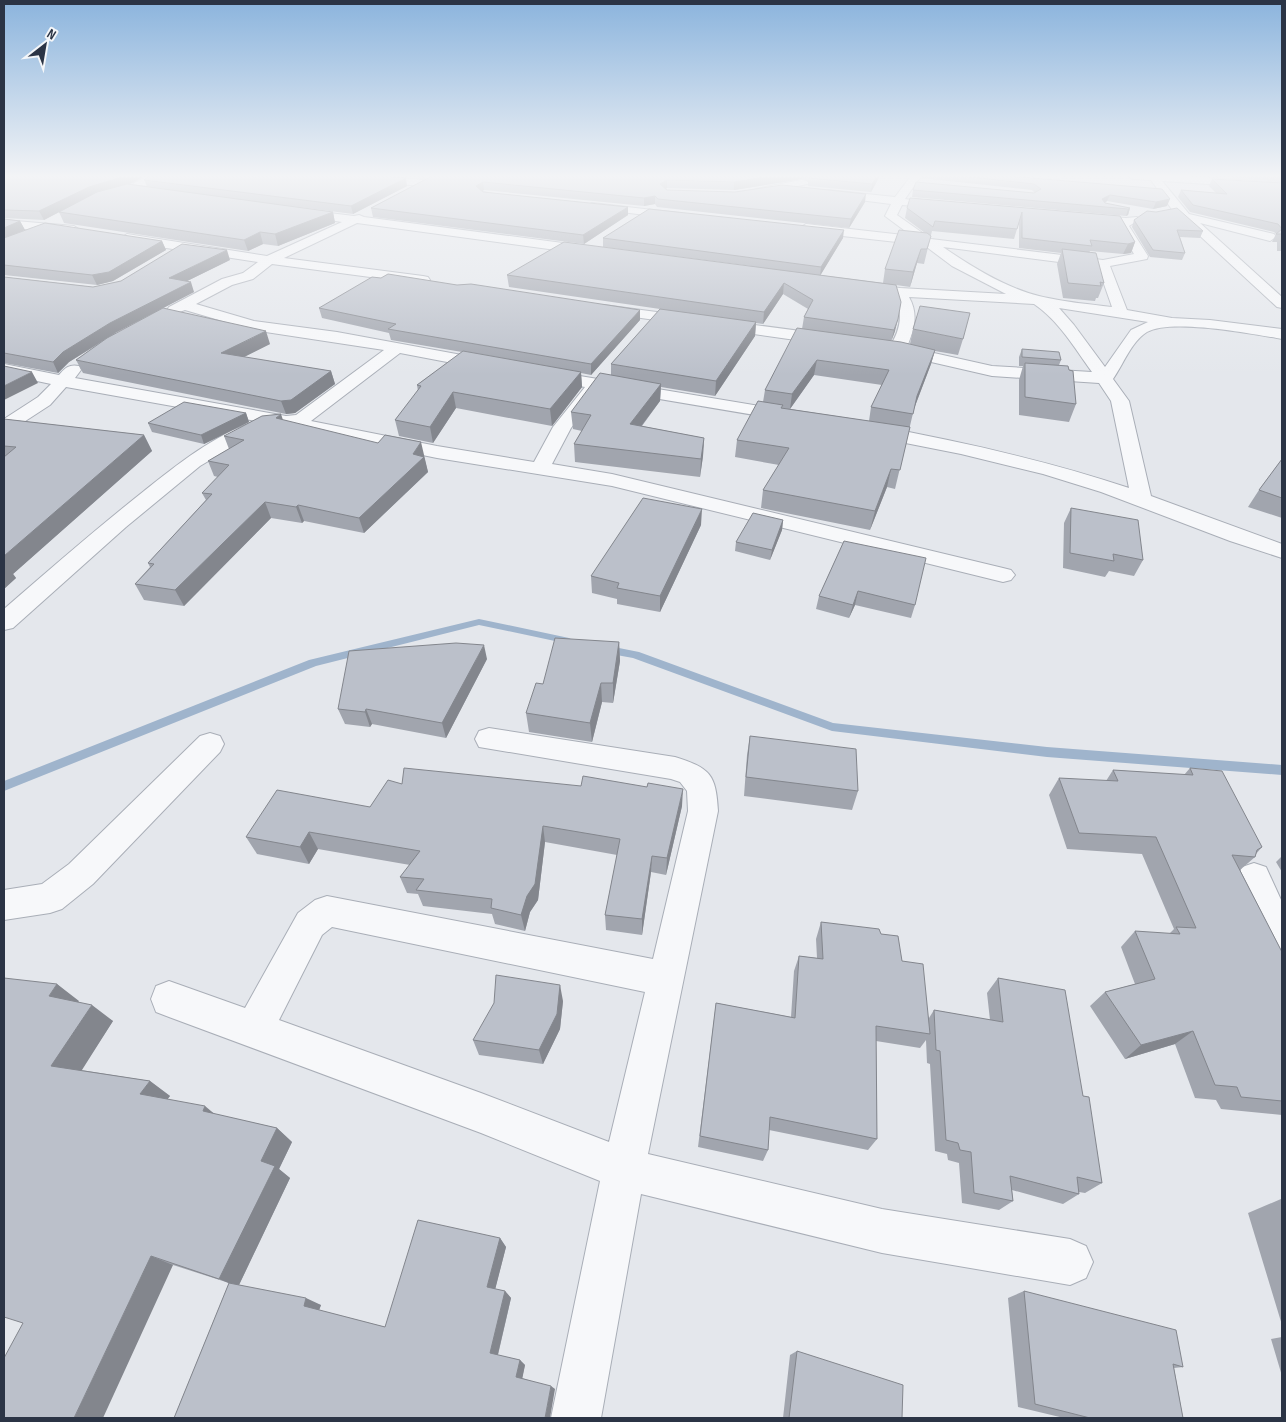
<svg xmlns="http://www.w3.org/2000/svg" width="1286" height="1422" font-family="'Sofia Sans Condensed',sans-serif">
<rect width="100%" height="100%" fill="#e4e7ec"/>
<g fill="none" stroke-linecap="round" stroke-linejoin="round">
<path fill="#9fb4cc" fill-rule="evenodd" d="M 479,619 L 569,638 L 574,641 L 569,644 L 479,625 L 316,666 L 4,791 L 4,781 L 309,660 Z
M 604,645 L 639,652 L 833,723 L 1047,747 L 1282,765 L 1282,775 L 1047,757 L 832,731 L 633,658 L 600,652 L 599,649 Z"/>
<defs>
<path id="street" d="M 148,176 L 162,176 L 141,189 L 168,194 L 168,198 L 131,193 L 130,191 L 134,183 Z
M 328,176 L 378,176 L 424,180 L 429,183 L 424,186 L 333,179 Z
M 821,176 L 844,176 L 756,195 L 751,192 L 756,189 Z
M 911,176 L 921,176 L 905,199 L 918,201 L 920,203 L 914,206 L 902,205 L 897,215 L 931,239 L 1103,260 L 1134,254 L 1117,224 L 1083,219 L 1083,215 L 1126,218 L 1137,217 L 1137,221 L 1129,226 L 1148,256 L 1147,259 L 1110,266 L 1127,310 L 1172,318 L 1210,320 L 1282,329 L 1282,339 C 1254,334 1171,318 1147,332 C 1131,342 1123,365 1113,379 L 1129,401 L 1151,496 L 1282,544 L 1282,558 L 1230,541 L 1101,492 L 1043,474 L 961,454 L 865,435 L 863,431 L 865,427 L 872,425 C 959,441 1045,460 1129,488 L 1111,401 L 1099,383 L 992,376 L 892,353 L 888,349 C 900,332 904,315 895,296 L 861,291 L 854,287 L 861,283 L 900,288 L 1006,294 L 952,266 L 924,245 L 806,232 L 800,228 L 806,224 L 912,236 L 885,216 L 891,204 L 828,196 L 823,193 L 828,190 L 895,197 ZM 943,247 L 1098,267 L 1112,307 C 1088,304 1063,302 1039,296 C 1006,288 972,267 943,247 ZM 909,297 L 1034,304 C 1059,321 1074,347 1092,372 L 992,366 L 907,347 C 914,329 919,315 909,297 ZM 1059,308 L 1148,322 L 1131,330 L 1105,367 L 1074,325 Z
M 1128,176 L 1184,176 L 1282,183 L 1282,189 L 1162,181 L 1189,214 L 1274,234 L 1276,237 L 1270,241 L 1200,223 L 1282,297 L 1282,308 L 1277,307 L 1173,211 L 1151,180 L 1133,179 Z
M 592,203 L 679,213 L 685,216 L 679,219 L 588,208 L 586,206 Z
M 296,209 L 354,216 L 359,215 L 364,217 L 593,247 L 599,251 L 593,255 L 357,223 L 284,258 L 423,276 L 428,277 L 430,280 L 428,283 L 423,284 L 272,264 L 253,279 L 232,285 L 196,304 L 254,321 L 337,332 L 489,360 L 497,365 L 489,370 L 400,353 L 311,421 L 437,446 L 534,462 L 553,427 L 585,387 L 538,379 L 536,375 L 538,371 L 544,370 L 796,412 L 799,416 L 796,420 L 790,421 L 600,389 L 571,428 L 552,464 L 612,474 L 1003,568 L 1011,570 L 1015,575 L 1011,580 L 1003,582 L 612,486 L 437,458 L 286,427 L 267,429 L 254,434 L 200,466 L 126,527 L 13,628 L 4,630 L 4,609 C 50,569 96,529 144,491 C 178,464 214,435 256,421 L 66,387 L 50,405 L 10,431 L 4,433 L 4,419 L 38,397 L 51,384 L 4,374 L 4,364 L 59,375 C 65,368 69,364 79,366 L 81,370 L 75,378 L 286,416 L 296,415 L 384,350 L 253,330 L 185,310 L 174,314 L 169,313 L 167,310 L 169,307 L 222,279 L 243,273 L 258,262 L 127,242 L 121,238 L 127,234 L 267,256 L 342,222 L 292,214 L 290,212 Z
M 4,220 L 74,226 L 80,230 L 74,234 L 4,227 Z
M 604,305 L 831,335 L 839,340 L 831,345 L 599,312 L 597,309 L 599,306 Z
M 489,728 L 675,757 C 710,768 716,774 718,811 L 648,1154 L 882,1209 L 1070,1239 L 1086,1246 L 1093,1262 L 1086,1278 L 1070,1285 L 882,1253 L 641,1194 L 601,1418 L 551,1418 L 600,1181 L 481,1133 L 169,1017 L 156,1012 L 151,999 L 156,986 L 169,981 L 245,1008 L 298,913 L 315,900 L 327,896 L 653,959 L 688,811 L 687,791 L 680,782 L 671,779 L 479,747 L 475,739 L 479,731 ZM 332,927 L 645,992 L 609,1142 L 481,1093 L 279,1020 L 322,935 Z
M 210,733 L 220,736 L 224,744 L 220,752 L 93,884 L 62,909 L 50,913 L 4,920 L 4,890 L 42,884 L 69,864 L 200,736 Z
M 1254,863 L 1266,867 L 1282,902 L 1282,954 L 1270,949 L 1238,877 L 1242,867 Z"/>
</defs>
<use href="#street" stroke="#a9aeb7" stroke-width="2"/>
<use href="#street" fill="#f7f8fa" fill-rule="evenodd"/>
</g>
<path fill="#a1a5ae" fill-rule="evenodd" d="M 403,176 L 427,176 L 424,178 Z
M 432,176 L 880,176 L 871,192 L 808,186 L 808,182 L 802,179 L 734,190 L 667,188 L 666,189 L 667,190 L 865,202 L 849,228 L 657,207 L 655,204 L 644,206 L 484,190 L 482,191 L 628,215 L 584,244 L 373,217 L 371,208 Z
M 922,176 L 1008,176 L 1162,189 L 1167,206 L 1153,209 L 1107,201 L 1105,203 L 1130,208 L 1128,215 L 1126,216 L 912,197 L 913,190 L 1034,193 L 1035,193 L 1032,190 L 921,178 Z
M 1214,176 L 1282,176 L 1282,182 Z
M 4,178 L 132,183 L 130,184 L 147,186 L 144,180 L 407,186 L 353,214 L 283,205 L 333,212 L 335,223 L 278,246 L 263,244 L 248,251 L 64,223 L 59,212 L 44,220 L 4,218 L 4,219 L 20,221 L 25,230 L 8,237 L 162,241 L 166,250 L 113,281 L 97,285 L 4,275 Z
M 1212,179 L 1282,183 L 1282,251 L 1277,251 L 1277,242 L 1272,242 L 1276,234 L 1274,232 L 1190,212 L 1178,197 L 1181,190 L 1216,193 L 1209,186 Z
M 907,208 L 1120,216 L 1135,242 L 1131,253 L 1123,254 L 1090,251 L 1089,253 L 1104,283 L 1098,298 L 1096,298 L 1095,301 L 1063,298 L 1057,264 L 1061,253 L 1019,248 L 1019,222 L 1014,239 L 932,231 L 924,264 L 917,263 L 910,287 L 896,285 L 895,331 L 891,341 L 910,344 L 913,329 L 963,339 L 958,355 L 935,351 L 931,364 L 914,409 L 895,489 L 887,487 L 870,530 L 761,508 L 763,490 L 779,465 L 735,457 L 737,440 L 763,402 L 765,390 L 802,329 L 804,317 L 808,309 L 783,294 L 763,324 L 756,323 L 755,336 L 715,396 L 661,387 L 660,401 L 642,426 L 704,438 L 703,456 L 700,477 L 575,462 L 574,444 L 582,431 L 573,429 L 571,412 L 611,375 L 611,364 L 660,309 L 509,287 L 507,275 L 751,266 L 603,247 L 603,238 L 843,238 L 820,275 L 883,283 L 885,269 L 925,233 L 905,218 ZM 814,375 L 882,385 L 871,407 L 869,421 L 790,409 Z
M 1134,220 L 1203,231 L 1200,238 L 1180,237 L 1185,253 L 1182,260 L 1150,257 L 1132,227 Z
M 230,260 L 187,281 L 194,292 L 115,333 L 270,344 L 244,357 L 331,371 L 335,384 L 295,413 L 286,414 L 83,373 L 76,360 L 97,345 L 69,362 L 58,373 L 4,363 L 4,277 L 93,287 Z
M 319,308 L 640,320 L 591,375 L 581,373 L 582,387 L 552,426 L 456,408 L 433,443 L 399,436 L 395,420 L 418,391 L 417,385 L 462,352 L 391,340 L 389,333 L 322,318 Z
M 1022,349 L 1061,360 L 1059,365 L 1076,404 L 1069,422 L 1019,415 L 1019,380 L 1023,366 L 1019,366 L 1019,357 Z
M 246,413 L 249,422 L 204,444 L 152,432 L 148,423 Z
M 4,419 L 144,435 L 152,451 L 13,574 L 16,578 L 4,589 Z
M 283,420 L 424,457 L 428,472 L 364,533 L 304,521 L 302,523 L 271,518 L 184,606 L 144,600 L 135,584 L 150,567 L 148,563 L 206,500 L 202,493 L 218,477 L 214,476 L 208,461 L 229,449 L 224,436 Z
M 1282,459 L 1282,518 L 1248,507 L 1259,490 Z
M 1071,508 L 1143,560 L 1134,576 L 1109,571 L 1105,577 L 1063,568 L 1064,523 Z
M 783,520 L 782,530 L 770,560 L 735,551 L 736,542 Z
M 701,525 L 660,612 L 617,604 L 617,599 L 592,593 L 591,576 Z
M 844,541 L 915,605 L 911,618 L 855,605 L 849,618 L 816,609 L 819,596 Z
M 619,642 L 620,661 L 613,703 L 602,702 L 592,742 L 529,732 L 526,713 L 543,684 Z
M 487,659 L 446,738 L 372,724 L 370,727 L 345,724 L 338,709 Z
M 750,736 L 858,791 L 852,810 L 744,796 L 747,755 Z
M 1190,768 L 1262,847 L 1256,854 L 1255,857 L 1240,870 L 1282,952 L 1282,1115 L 1221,1109 L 1216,1100 L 1195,1098 L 1175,1044 L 1125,1059 L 1090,1006 L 1105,992 L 1135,984 L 1121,947 L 1135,931 L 1169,934 L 1174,929 L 1142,854 L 1067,849 L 1049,795 L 1059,778 L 1106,781 L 1113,770 L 1184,775 Z
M 402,784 L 682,806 L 666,875 L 651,872 L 642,935 L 606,930 L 605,915 L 617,855 L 545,842 L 538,900 L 530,912 L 525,931 L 495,924 L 492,914 L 423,906 L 418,894 L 407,893 L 400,877 L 410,865 L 318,849 L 309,864 L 257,854 L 246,837 L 370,807 Z
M 1282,856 L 1282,872 L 1276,862 Z
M 821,922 L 881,934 L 902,961 L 929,1018 L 934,1010 L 990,1020 L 987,993 L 998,978 L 1083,1096 L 1102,1183 L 1085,1193 L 1079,1192 L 1079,1194 L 1063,1204 L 1012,1190 L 1013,1201 L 999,1210 L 962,1203 L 959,1163 L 948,1160 L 947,1154 L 935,1151 L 930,1064 L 927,1063 L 926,1040 L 920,1048 L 876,1041 L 877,1139 L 868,1150 L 769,1130 L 768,1150 L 763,1161 L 698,1147 L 716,1003 L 791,1017 L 794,971 L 799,956 L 817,958 L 816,939 Z
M 57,984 L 78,1002 L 113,1021 L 81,1070 L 150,1081 L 170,1096 L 167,1099 L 215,1114 L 277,1128 L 292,1142 L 279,1169 L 290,1178 L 239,1285 L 321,1305 L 319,1310 L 385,1327 L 500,1238 L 506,1247 L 495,1289 L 505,1291 L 511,1298 L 498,1355 L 520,1360 L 525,1365 L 522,1378 L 555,1389 L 174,1418 L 229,1283 L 173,1265 L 23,1323 Z
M 563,1001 L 560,1029 L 543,1064 L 479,1055 L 473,1040 Z
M 1281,1199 L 1282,1200 L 1282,1325 L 1248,1213 Z
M 1024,1291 L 1183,1367 L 1174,1368 L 1183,1418 L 1064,1418 L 1018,1407 L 1008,1298 Z
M 1282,1337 L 1282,1376 L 1271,1339 Z
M 797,1351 L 902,1418 L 783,1418 L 790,1355 Z"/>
<path fill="#83868d" d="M 125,176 L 144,176 L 132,183 L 92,195 L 44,220 L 39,211 L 89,187 Z
M 770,176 L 802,176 L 802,179 L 734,190 L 734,182 Z
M 877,176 L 880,176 L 871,192 L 872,184 Z
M 406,178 L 407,186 L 353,214 L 351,206 Z
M 667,180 L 667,188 L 660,192 L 660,184 Z
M 483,182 L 484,190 L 477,194 L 476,186 Z
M 866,194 L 865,202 L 849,228 L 851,219 Z
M 1110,195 L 1107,201 L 1099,206 L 1102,199 Z
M 655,196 L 655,204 L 644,206 L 644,198 Z
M 1170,199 L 1167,206 L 1153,209 L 1156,202 Z
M 628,207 L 628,215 L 584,244 L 583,235 Z
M 1130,208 L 1128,215 L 1126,216 L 1128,209 Z
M 333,212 L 335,223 L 278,246 L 275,234 Z
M 20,221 L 25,230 L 4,238 L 4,228 Z
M 844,230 L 843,238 L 820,276 L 821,267 Z
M 260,232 L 263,244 L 248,251 L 244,240 Z
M 162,241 L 166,250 L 113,281 L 97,285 L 92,275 Z
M 1135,242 L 1131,253 L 1123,254 L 1128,244 Z
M 921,249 L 917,263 L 910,287 L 913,272 Z
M 227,250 L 230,260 L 173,288 L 169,278 Z
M 191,282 L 194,292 L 115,333 L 69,362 L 58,373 L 53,362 L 63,352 L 110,323 Z
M 784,283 L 783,294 L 763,324 L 764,312 Z
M 640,310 L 640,320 L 591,375 L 591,364 Z
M 898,319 L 895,331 L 891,342 L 894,330 Z
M 756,322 L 755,336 L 715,396 L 716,381 Z
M 266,331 L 270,344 L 226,366 L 221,353 Z
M 935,350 L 931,364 L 913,411 L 917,396 Z
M 817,360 L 814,375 L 790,409 L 792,394 Z
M 331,371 L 335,384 L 295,413 L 286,414 L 281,401 Z
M 32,372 L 38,383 L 4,400 L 4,386 Z
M 581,372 L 582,387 L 552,426 L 550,409 Z
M 661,384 L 660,401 L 630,441 L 630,424 Z
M 453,392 L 456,408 L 433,443 L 430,427 Z
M 246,413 L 249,422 L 204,444 L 201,435 Z
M 281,414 L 286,429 L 276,418 Z
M 144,435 L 152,451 L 13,574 L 16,578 L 4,589 L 4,556 Z
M 704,438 L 703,456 L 700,477 L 701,459 Z
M 421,442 L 428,472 L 364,533 L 359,518 L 413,454 Z
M 891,469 L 887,487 L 870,530 L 875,511 Z
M 265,502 L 271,518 L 184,606 L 175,590 Z
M 298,505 L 304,521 L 302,523 L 296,507 Z
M 702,509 L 701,525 L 660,612 L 660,596 Z
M 783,520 L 782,530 L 770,560 L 772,550 Z
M 858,591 L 855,605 L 849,618 L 853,605 Z
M 619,642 L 620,661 L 613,703 L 613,683 Z
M 484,645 L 487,659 L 446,738 L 442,723 Z
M 601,683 L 602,702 L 592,742 L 590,723 Z
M 366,709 L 372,724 L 370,727 L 365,712 Z
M 683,789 L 682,806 L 666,875 L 667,858 Z
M 543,826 L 545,842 L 538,900 L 530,912 L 525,931 L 521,915 Z
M 309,832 L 318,849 L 309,864 L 300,847 Z
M 652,856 L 651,872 L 642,935 L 642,919 Z
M 57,984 L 79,1001 L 71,1013 L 49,996 Z
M 560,985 L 563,1001 L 560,1029 L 543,1064 L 539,1050 Z
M 92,1005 L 113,1021 L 75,1081 L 51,1066 Z
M 1193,1031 L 1175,1044 L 1125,1059 L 1141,1045 Z
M 150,1081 L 170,1096 L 160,1109 L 140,1094 Z
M 205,1106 L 223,1121 L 203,1111 Z
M 277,1128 L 292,1142 L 279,1169 L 290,1178 L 238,1287 L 219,1279 L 261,1161 Z
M 500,1238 L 506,1247 L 494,1294 L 487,1287 Z
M 151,1256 L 173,1265 L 103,1418 L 74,1418 Z
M 505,1291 L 511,1298 L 497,1358 L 490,1353 Z
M 306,1298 L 321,1305 L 318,1313 L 304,1306 Z
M 520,1360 L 525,1365 L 522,1380 L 516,1377 Z
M 551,1386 L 555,1389 L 550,1418 L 545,1418 Z"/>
<path fill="#bbc0ca" stroke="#83868d" d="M 9,176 L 125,176 L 89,187 L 39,211 L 4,210 L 4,178 Z
M 149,176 L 378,176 L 406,178 L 351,206 L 144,180 Z
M 432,176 L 770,176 L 734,182 L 667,180 L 660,184 L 667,190 L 735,192 L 782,185 L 866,194 L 851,219 L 658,199 L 655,196 L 644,198 L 483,182 L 476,186 L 483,192 L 628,207 L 583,235 L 371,208 Z
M 809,176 L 877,176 L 872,184 L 809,178 Z
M 962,176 L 1008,176 L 1162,189 L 1170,199 L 1156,202 L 1110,195 L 1102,199 L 1105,203 L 1130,208 L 1128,209 L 913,190 L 916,182 L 1034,193 L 1041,189 L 1034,184 Z
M 1212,179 L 1282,183 L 1282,243 L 1281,242 L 1282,234 L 1276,234 L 1282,229 L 1278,224 L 1193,205 L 1181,190 L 1227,194 Z
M 127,184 L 333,212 L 275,234 L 260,232 L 244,240 L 59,212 L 97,192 Z
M 910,198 L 1120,216 L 1135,242 L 1128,244 L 1090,240 L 1092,246 L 1022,238 L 1022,212 L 1017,229 L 935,221 L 933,227 L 907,208 Z
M 1177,208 L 1203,231 L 1177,230 L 1185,253 L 1153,250 L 1134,220 L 1147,211 L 1156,212 Z
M 649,209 L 844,230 L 821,267 L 603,238 Z
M 4,219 L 20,221 L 4,228 Z
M 45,223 L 162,241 L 109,272 L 92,275 L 4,265 L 4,238 Z
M 899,230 L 927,233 L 931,236 L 927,249 L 921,249 L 913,272 L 885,269 Z
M 564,242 L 896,285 L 901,302 L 898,319 L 894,330 L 804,317 L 813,300 L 784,283 L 764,312 L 507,275 Z
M 182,244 L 227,250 L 169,278 L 191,282 L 110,323 L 63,352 L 53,362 L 4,353 L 4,277 L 93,287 L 121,281 Z
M 1062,249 L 1096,253 L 1104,283 L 1100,282 L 1101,286 L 1068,283 Z
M 388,274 L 457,285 L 471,284 L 640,310 L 591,364 L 388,329 L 396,324 L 319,308 L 372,277 L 381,278 Z
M 920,306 L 970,313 L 963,339 L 913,329 Z
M 163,308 L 266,331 L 221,353 L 331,371 L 291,400 L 281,401 L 76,360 L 107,338 Z
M 660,309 L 756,322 L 716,381 L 611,364 Z
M 797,328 L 901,342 L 935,350 L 917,396 L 913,414 L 871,407 L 889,370 L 817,360 L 792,394 L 765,390 Z
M 1022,349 L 1059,352 L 1061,360 L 1022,357 Z
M 463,351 L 581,372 L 550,409 L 453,392 L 430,427 L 395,420 L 421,386 L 417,385 Z
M 1025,363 L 1068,366 L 1069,370 L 1073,371 L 1076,404 L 1025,397 Z
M 4,366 L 32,372 L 4,386 Z
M 600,373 L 661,384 L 630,424 L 704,438 L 701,459 L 574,444 L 591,415 L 571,412 Z
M 758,401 L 783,405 L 781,408 L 910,427 L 900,470 L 891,469 L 875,511 L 763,490 L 789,448 L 737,440 Z
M 184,402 L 246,413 L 201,435 L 148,423 Z
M 281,414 L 276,418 L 378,443 L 385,435 L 421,442 L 413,454 L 424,457 L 359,518 L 298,505 L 296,507 L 265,502 L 175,590 L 135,584 L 154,564 L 148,563 L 212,494 L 202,493 L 229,465 L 208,461 L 244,440 L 224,436 L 262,416 Z
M 4,419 L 144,435 L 4,556 L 4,457 L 16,447 L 4,446 Z
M 1282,459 L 1282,498 L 1259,490 Z
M 643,498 L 702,509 L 660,596 L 617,588 L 619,583 L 591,576 Z
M 1071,508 L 1138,520 L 1143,560 L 1113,554 L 1114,561 L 1070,553 Z
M 753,513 L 783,520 L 772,550 L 736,542 Z
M 844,541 L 926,558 L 915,605 L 858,591 L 853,605 L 819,596 Z
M 555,638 L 619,642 L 613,683 L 601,683 L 590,723 L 526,713 L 536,683 L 543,684 Z
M 456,643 L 484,645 L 442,723 L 366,709 L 365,712 L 338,709 L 349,651 Z
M 750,736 L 856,749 L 858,791 L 746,777 Z
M 404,768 L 581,786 L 583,776 L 647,787 L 648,783 L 683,789 L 667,858 L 652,856 L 642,919 L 605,915 L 620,839 L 543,826 L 535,884 L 527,896 L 521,915 L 491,908 L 492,899 L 416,890 L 424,879 L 400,877 L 420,851 L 309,832 L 300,847 L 246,837 L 277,790 L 370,807 L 388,780 L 402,784 Z
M 1190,768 L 1222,771 L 1262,847 L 1257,850 L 1255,857 L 1232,855 L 1282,952 L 1282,1101 L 1241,1097 L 1237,1087 L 1215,1085 L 1193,1031 L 1141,1045 L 1105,992 L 1155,979 L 1135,931 L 1180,934 L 1176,927 L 1196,928 L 1156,837 L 1079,833 L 1059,778 L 1118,781 L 1113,770 L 1193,775 Z
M 821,922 L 879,929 L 881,934 L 898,936 L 902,961 L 923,964 L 930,1034 L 876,1026 L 877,1139 L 770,1117 L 768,1150 L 700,1136 L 716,1003 L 795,1018 L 799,956 L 823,959 Z
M 496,975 L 560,985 L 557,1014 L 539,1050 L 473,1040 L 494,1003 Z
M 4,978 L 57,984 L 49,996 L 92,1005 L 51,1066 L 150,1081 L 140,1094 L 205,1106 L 203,1111 L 277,1128 L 261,1161 L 275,1166 L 219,1279 L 151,1256 L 74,1418 L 4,1418 L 4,1358 L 23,1323 L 4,1317 Z
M 998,978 L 1065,990 L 1083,1096 L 1089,1097 L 1102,1183 L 1077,1177 L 1079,1194 L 1010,1176 L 1013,1201 L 974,1193 L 971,1152 L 960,1150 L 958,1143 L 946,1140 L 940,1051 L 936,1050 L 934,1010 L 1003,1022 Z
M 418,1220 L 500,1238 L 487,1287 L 505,1291 L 490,1353 L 520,1360 L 516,1377 L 551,1386 L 545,1418 L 560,1418 L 174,1418 L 229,1283 L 306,1298 L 304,1306 L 385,1327 Z
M 1024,1291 L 1176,1330 L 1183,1367 L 1173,1364 L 1183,1418 L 1090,1418 L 1035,1404 Z
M 797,1351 L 903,1385 L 902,1418 L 789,1418 Z"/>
<linearGradient id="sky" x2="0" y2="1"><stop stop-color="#8bb4dd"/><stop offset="0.47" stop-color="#f3f4f6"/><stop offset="1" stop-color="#f3f4f6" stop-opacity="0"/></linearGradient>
<rect width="1286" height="375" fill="url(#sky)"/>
<rect width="1286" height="1422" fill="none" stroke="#2b3445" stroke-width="10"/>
<g transform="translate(45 45) rotate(31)" stroke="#f4f6f9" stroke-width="4" paint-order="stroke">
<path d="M0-4L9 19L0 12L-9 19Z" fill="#2b3445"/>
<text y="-8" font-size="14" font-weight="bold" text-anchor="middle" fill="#2b3445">N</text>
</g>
</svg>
